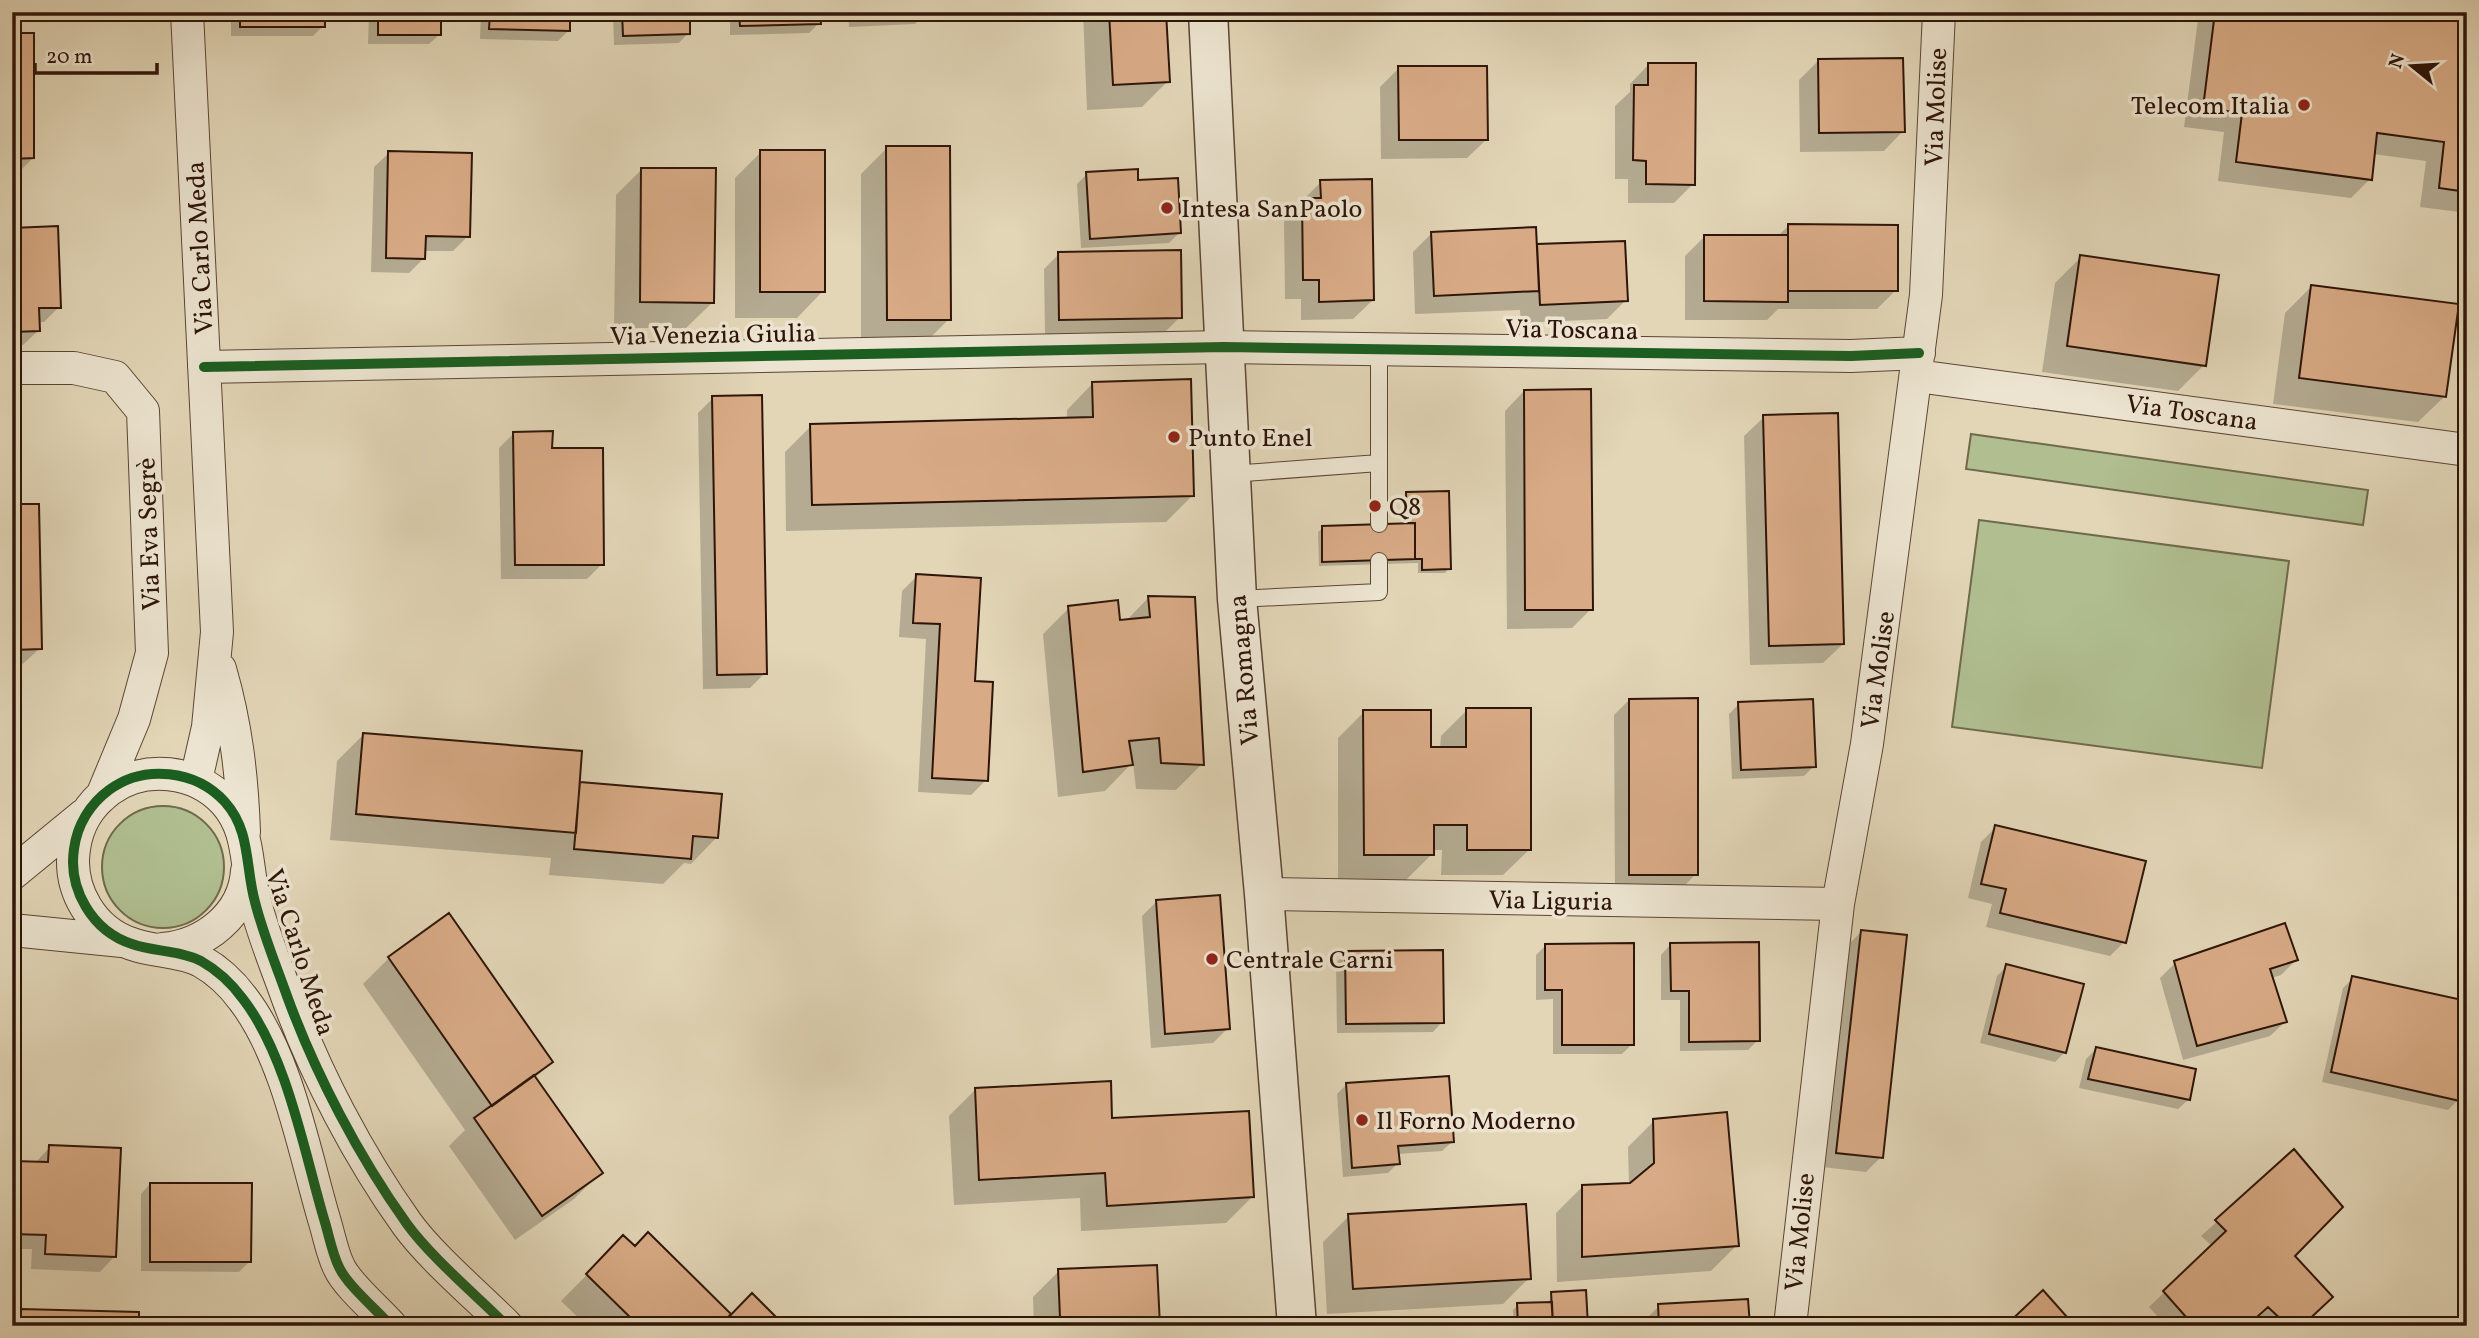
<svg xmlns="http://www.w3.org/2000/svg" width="2479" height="1338" font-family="Vollkorn,serif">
<rect width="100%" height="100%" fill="#e2d6b7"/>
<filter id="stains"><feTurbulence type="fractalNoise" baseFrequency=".00286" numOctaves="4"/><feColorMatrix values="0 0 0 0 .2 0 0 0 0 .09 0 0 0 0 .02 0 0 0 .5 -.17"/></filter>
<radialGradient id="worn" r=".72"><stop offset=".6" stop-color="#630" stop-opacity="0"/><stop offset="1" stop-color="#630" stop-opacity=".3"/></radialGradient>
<path fill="#b0be90" stroke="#706a4c" stroke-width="2" d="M 1971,434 L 2368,490 L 2363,525 L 1966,469 Z
M 1979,520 L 2289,561 L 2262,768 L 1952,727 Z
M102 867a61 61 0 1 1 122 0a61 61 0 1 1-122 0Z"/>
<path fill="#0003" d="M 231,12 L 323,12 L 323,26 L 313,36 L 231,36 Z
M 369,12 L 439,12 L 439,35 L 429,44 L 368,44 Z
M 481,12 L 568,12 L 568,31 L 558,41 L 480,39 Z
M 613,12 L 688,12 L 688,33 L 679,43 L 614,45 Z
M 730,12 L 819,12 L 819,23 L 809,33 L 730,35 Z
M 848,12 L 924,12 L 925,14 L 915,24 L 849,27 Z
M 1083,12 L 1165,12 L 1168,81 L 1142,107 L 1087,110 Z
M 2199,12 L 2467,12 L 2467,213 L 2420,207 L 2426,161 L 2373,154 L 2370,179 L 2351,198 L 2218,181 L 2224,132 L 2184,127 Z
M 12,35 L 33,158 L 18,173 L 12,173 Z
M 1818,61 L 1903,131 L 1884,151 L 1800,152 L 1799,80 Z
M 1649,64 L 1693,184 L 1674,203 L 1628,203 L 1628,179 L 1615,179 L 1615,106 L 1630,92 L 1630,84 Z
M 1399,68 L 1487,139 L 1467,158 L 1381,159 L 1380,87 Z
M 887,148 L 949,319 L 923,345 L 861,346 L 861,174 Z
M 761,152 L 823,291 L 797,318 L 735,318 L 735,178 Z
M 389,153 L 468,236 L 453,251 L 424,251 L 424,258 L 409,273 L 371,272 L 374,167 Z
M 642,169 L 713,302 L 686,328 L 614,328 L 616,195 Z
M 1087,174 L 1179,233 L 1169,243 L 1081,248 L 1077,184 Z
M 1321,182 L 1373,300 L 1353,319 L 1301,320 L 1301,299 L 1285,299 L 1284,219 Z
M 1788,226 L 1896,290 L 1877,309 L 1778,309 L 1767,320 L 1685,320 L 1685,256 L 1704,237 L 1777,237 Z
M 12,229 L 59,307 L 44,322 L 38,322 L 38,331 L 23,345 L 12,346 Z
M 1432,233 L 1535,246 L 1623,242 L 1626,300 L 1607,319 L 1521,323 L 1520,310 L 1415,314 L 1413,252 Z
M 1059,254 L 1180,317 L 1165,332 L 1045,334 L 1044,269 Z
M 2081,257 L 2204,365 L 2178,391 L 2042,372 L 2055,283 Z
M 2311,287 L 2445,396 L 2418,422 L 2273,404 L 2285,313 Z
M 1093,383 L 1192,496 L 1166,522 L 786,531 L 785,452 L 811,426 L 1067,420 L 1067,410 Z
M 1524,391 L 1591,609 L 1572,628 L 1507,629 L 1505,411 Z
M 713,398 L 765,673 L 750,688 L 703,689 L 698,413 Z
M 1764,417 L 1843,644 L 1823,663 L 1750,665 L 1744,436 Z
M 514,433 L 550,450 L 602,564 L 587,579 L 501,579 L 499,448 Z
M 1407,494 L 1449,568 L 1445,573 L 1418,573 L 1418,563 L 1319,566 L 1318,532 L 1323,528 L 1404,525 L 1403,498 Z
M 12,506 L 40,648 L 12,674 Z
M 917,576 L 973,683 L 986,780 L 971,795 L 918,792 L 926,639 L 899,637 L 902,591 Z
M 1149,597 L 1202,764 L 1176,790 L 1136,789 L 1133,762 L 1105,791 L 1058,797 L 1043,634 L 1069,608 L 1125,622 Z
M 1629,700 L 1696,874 L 1681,889 L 1615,889 L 1614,715 Z
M 1739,704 L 1814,766 L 1804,776 L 1732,779 L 1729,714 Z
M 1467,710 L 1530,849 L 1503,875 L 1441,875 L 1442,850 L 1432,850 L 1432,854 L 1406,880 L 1338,881 L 1338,738 L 1364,712 L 1429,749 L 1440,749 L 1441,736 Z
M 363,735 L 578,783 L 720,795 L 717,837 L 691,864 L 684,863 L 663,884 L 549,875 L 551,858 L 330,840 L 337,761 Z
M 1996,827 L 2124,942 L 2110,956 L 1986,927 L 1992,904 L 1968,898 L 1981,842 Z
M 1157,901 L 1228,1028 L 1213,1043 L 1151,1048 L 1142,916 Z
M 448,915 L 551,1062 L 535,1078 L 600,1173 L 574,1199 L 515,1240 L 449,1146 L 465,1130 L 363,984 L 389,958 Z
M 1862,931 L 1881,1157 L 1866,1172 L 1822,1167 L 1847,946 Z
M 1546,945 L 1632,1044 L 1622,1054 L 1553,1054 L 1553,999 L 1536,1000 L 1536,955 Z
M 1670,945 L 1758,1040 L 1748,1050 L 1680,1051 L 1680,1000 L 1661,1000 L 1661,955 Z
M 1345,953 L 1442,1022 L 1433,1032 L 1337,1033 L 1336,963 Z
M 2296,960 L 2281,975 L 2271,978 L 2285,1022 L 2270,1036 L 2183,1060 L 2160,978 L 2175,963 Z
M 2007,966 L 2065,1052 L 2055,1062 L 1980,1043 L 1997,976 Z
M 2353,978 L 2458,1100 L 2448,1110 L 2322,1082 L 2343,988 Z
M 2096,1049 L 2188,1100 L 2178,1109 L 2079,1088 L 2086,1059 Z
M 1347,1084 L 1452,1142 L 1442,1151 L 1397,1154 L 1398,1163 L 1388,1173 L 1343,1177 L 1337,1094 Z
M 975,1090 L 1111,1120 L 1252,1197 L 1226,1223 L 1081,1231 L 1080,1198 L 954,1205 L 949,1116 Z
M 1654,1121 L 1737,1245 L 1711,1271 L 1557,1282 L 1556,1213 L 1582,1187 L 1629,1185 L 1628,1147 Z
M 50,1147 L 114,1257 L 100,1272 L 31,1269 L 32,1249 L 12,1249 L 12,1162 L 35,1163 Z
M 2294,1152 L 2293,1256 L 2300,1326 L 2258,1326 L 2253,1320 L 2246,1326 L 2166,1326 L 2149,1307 L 2212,1246 L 2201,1236 Z
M 150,1184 L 249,1262 L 239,1272 L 141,1271 L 141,1194 Z
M 1349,1216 L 1529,1278 L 1503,1304 L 1327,1314 L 1323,1242 Z
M 648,1234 L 731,1316 L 782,1326 L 587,1326 L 561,1301 L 623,1238 L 634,1248 Z
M 1059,1271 L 1158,1326 L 1034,1326 L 1033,1297 Z
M 1552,1294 L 1586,1326 L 1514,1326 L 1513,1310 L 1518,1305 L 1548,1304 Z
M 1659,1306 L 1748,1326 L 1649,1326 L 1649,1316 Z
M 20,1311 L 137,1326 L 12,1326 L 12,1319 Z"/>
<path fill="#d8ab86" stroke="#2f1509" stroke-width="2" d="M 240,12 L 325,12 L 325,27 L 240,27 Z
M 378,12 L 441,12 L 441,35 L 378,35 Z
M 490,12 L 570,12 L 570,31 L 489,29 Z
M 622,12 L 690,12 L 690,34 L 623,36 Z
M 739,12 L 820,12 L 821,24 L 740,26 Z
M 858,12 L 926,12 L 926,15 L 858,18 Z
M 1109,12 L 1166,12 L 1170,82 L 1113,85 Z
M 2215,12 L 2467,12 L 2467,192 L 2439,188 L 2444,142 L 2377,133 L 2372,180 L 2236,162 L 2242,113 L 2203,108 Z
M 12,33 L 34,33 L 34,158 L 12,159 Z
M 1903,58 L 1905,132 L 1819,133 L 1818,59 Z
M 1648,63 L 1696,63 L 1695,185 L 1646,184 L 1646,161 L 1633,160 L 1634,85 L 1648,85 Z
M 1398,66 L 1487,66 L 1488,140 L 1399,140 Z
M 886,146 L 950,146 L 951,320 L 887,320 Z
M 760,150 L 825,150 L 825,292 L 760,292 Z
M 388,151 L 472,153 L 470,237 L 426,236 L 425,259 L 386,258 Z
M 641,168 L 716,168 L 714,303 L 640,302 Z
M 1138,169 L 1138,180 L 1178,178 L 1181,233 L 1090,239 L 1086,172 Z
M 1372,179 L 1374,300 L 1319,302 L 1319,280 L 1303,280 L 1302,198 L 1321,198 L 1320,180 Z
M 1788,224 L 1898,225 L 1898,291 L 1788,291 Z
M 58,226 L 61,308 L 39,308 L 40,331 L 12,332 L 12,228 Z
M 1536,227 L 1539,291 L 1434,296 L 1431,232 Z
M 1704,235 L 1788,235 L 1788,302 L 1704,301 Z
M 1625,241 L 1628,301 L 1540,305 L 1537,244 Z
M 1181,250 L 1182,318 L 1059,320 L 1058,252 Z
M 2080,255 L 2219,275 L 2206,366 L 2067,346 Z
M 2311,285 L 2459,304 L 2446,397 L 2299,378 Z
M 1191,379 L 1194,496 L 812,505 L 810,424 L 1093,417 L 1092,382 Z
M 1591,389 L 1593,610 L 1525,610 L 1524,390 Z
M 762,395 L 767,674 L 717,675 L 712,396 Z
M 1838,413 L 1844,644 L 1769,646 L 1763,415 Z
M 553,431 L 552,448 L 603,448 L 604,565 L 515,565 L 513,432 Z
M 1449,491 L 1451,569 L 1422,570 L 1422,559 L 1415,559 L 1415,523 L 1407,523 L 1406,492 Z
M 12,504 L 39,504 L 42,649 L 12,650 Z
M 1415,523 L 1415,559 L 1322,562 L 1322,526 Z
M 916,574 L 981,578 L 975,681 L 993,682 L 988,781 L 932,778 L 940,624 L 913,623 Z
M 1148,596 L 1195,597 L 1204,765 L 1161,763 L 1159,738 L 1129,741 L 1133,765 L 1083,772 L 1068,606 L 1118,600 L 1120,620 L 1150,617 Z
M 1698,698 L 1698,875 L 1629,875 L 1629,699 Z
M 1813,699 L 1816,767 L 1741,770 L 1738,702 Z
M 1466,708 L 1531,708 L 1531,850 L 1467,850 L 1467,825 L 1434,825 L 1434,855 L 1364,855 L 1363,710 L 1431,710 L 1431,747 L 1466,747 Z
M 363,733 L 582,751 L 576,833 L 356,814 Z
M 580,782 L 722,794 L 718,838 L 693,836 L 691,859 L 574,849 Z
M 1995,825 L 2146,861 L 2126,943 L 2000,913 L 2006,889 L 1981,884 Z
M 1220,895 L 1230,1029 L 1165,1034 L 1156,900 Z
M 449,913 L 553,1062 L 492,1106 L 388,957 Z
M 2285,923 L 2298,960 L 2270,969 L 2287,1022 L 2197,1046 L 2174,961 Z
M 1861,930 L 1907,935 L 1883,1158 L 1836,1153 Z
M 1759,942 L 1760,1041 L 1689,1042 L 1689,991 L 1671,991 L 1670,943 Z
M 1634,943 L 1634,1045 L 1562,1045 L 1562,990 L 1545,990 L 1545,944 Z
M 1443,950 L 1444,1023 L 1346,1024 L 1345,951 Z
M 2006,964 L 2084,984 L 2066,1053 L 1989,1034 Z
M 2352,976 L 2467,1001 L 2467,1069 L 2460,1101 L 2331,1072 Z
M 2096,1047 L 2196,1069 L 2190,1100 L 2088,1079 Z
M 534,1075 L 603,1173 L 542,1216 L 474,1118 Z
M 1449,1076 L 1454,1142 L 1398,1146 L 1400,1164 L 1352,1168 L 1346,1083 Z
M 1111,1081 L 1112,1118 L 1249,1111 L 1254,1197 L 1107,1206 L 1105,1173 L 979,1180 L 975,1088 Z
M 1727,1112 L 1739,1246 L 1582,1257 L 1582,1185 L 1630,1183 L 1654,1163 L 1653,1119 Z
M 49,1145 L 121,1148 L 116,1257 L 45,1254 L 46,1235 L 12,1234 L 12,1161 L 48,1162 Z
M 2294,1149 L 2343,1207 L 2295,1256 L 2333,1297 L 2302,1326 L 2288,1326 L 2268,1307 L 2247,1326 L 2194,1326 L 2163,1291 L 2226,1231 L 2215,1220 Z
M 150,1183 L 252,1183 L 251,1262 L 150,1262 Z
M 1526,1204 L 1531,1279 L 1353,1289 L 1348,1214 Z
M 648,1232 L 731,1314 L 720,1326 L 639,1326 L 586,1274 L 623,1235 L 635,1246 Z
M 1157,1265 L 1160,1326 L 1043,1326 L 1043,1318 L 1060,1318 L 1058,1269 Z
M 1586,1290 L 1588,1326 L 1553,1326 L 1551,1292 Z
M 2043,1290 L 2075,1326 L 2005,1326 Z
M 752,1293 L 785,1326 L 720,1326 Z
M 1748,1299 L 1750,1326 L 1659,1326 L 1658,1304 Z
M 1552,1302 L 1553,1326 L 1518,1326 L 1517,1303 Z
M 20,1309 L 139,1312 L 139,1326 L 19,1326 Z
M 200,1324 L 280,1324 L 281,1326 L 200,1326 Z"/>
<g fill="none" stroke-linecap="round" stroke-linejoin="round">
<defs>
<path id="service" d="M 1231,474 L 1379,463
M 1379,524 L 1379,349
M 1237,599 L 1379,592 L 1379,561"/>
<path id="minor" d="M 187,12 L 217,632 L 208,727 L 196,780
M 204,367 L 1224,347 L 1851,356 L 1919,353
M 12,368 L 74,368 L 115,377 L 143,411 L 152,653 L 134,719 L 102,796
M 1917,376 L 2467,450
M 220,669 C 236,724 242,775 244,832
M 12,874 L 84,815
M 1264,894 L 1838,904
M 12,930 L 122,941
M 163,949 C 205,945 244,915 247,871
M 391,1326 C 377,1310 347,1285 339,1267 C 332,1253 329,1235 324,1219 C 304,1151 287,1056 243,999 C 232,984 217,970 201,961 C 179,950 154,952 132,944 C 92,931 68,889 74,849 C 77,825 90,804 109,790 C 144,764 196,770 225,802 C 251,831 245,866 255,902 C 263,934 276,965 287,996 C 315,1073 359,1157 407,1224 C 430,1256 477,1296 507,1326
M 1790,1326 L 1838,904 L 1867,744 L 1926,295 L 1939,12"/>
<path id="tertiary" d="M 1208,12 L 1237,599 L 1264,894 L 1297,1326"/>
</defs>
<use href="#service" stroke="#5c4534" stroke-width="18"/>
<use href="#minor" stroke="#5c4534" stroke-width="34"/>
<use href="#tertiary" stroke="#5c4534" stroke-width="41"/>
<use href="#service" stroke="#ece4d0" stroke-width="16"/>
<use href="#minor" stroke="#ece4d0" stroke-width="32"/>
<use href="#tertiary" stroke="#ece4d0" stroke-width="38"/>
<defs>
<path id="cycleway" d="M 204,367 L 1224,347 L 1851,356 L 1919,353
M 391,1326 C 377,1310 347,1285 339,1267 C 332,1253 329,1235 324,1219 C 304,1151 287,1056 243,999 C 232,984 217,970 201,961 C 179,950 154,952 132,944 C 92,931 68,889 74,849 C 77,825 90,804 109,790 C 144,764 196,770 225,802 C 251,831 245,866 255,902 C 263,934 276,965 287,996 C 315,1073 359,1157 407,1224 C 430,1256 477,1296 507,1326"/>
</defs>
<use href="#cycleway" stroke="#ece4d0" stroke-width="15"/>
<use href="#cycleway" stroke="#1b5e20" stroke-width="10"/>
</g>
<g fill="#8f2418" stroke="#ece4d0" stroke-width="2.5">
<circle cx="2304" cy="105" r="7"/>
<circle cx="1167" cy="208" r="7"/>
<circle cx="1174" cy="437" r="7"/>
<circle cx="1375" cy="506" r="7"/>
<circle cx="1212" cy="959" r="7"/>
<circle cx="1362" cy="1120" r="7"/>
</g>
<g text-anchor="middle" stroke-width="7" stroke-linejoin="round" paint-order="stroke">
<g font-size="26" fill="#2f1509" stroke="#ece4d0" text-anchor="start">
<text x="2290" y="114" text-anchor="end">Telecom Italia</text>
<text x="1181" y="217">Intesa SanPaolo</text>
<text x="1188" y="446">Punto Enel</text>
<text x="1389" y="515">Q8</text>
<text x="1226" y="968">Centrale Carni</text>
<text x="1376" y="1129">Il Forno Moderno</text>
</g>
<g font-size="26" fill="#2f1509" stroke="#ece4d0">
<text transform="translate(1935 107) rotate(-88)" y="9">Via Molise</text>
<text transform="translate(199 248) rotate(-93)" y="9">Via Carlo Meda</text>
<text transform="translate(1572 329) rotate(1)" y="9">Via Toscana</text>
<text transform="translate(713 334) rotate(-1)" y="9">Via Venezia Giulia</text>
<text transform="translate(2192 412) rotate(8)" y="9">Via Toscana</text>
<text transform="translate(148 534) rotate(-92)" y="9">Via Eva Segrè</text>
<text transform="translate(1243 670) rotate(-95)" y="9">Via Romagna</text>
<text transform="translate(1877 670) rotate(-82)" y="9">Via Molise</text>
<text transform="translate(1551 900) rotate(1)" y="9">Via Liguria</text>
<text transform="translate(301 952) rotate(72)" y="9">Via Carlo Meda</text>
<text transform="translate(1799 1232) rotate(-84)" y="9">Via Molise</text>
</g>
</g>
<rect width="2479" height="1338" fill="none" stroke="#e2d6b7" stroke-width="42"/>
<rect x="14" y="14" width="2451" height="1310" fill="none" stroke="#2f1509" stroke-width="3.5"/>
<rect x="21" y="21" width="2437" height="1296" fill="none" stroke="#2f1509" stroke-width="2"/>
<g transform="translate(2412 66) rotate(288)" stroke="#ece4d0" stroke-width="5" paint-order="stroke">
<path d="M0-5L12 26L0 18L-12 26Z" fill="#2f1509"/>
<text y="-10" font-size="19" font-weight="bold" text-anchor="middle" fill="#2f1509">N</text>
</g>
<path d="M35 63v10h122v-10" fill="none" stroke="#2f1509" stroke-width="3.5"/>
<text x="46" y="63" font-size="21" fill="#2f1509" stroke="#ece4d0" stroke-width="5" paint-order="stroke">20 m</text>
<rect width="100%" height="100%" filter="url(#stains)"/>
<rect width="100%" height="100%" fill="url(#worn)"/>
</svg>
